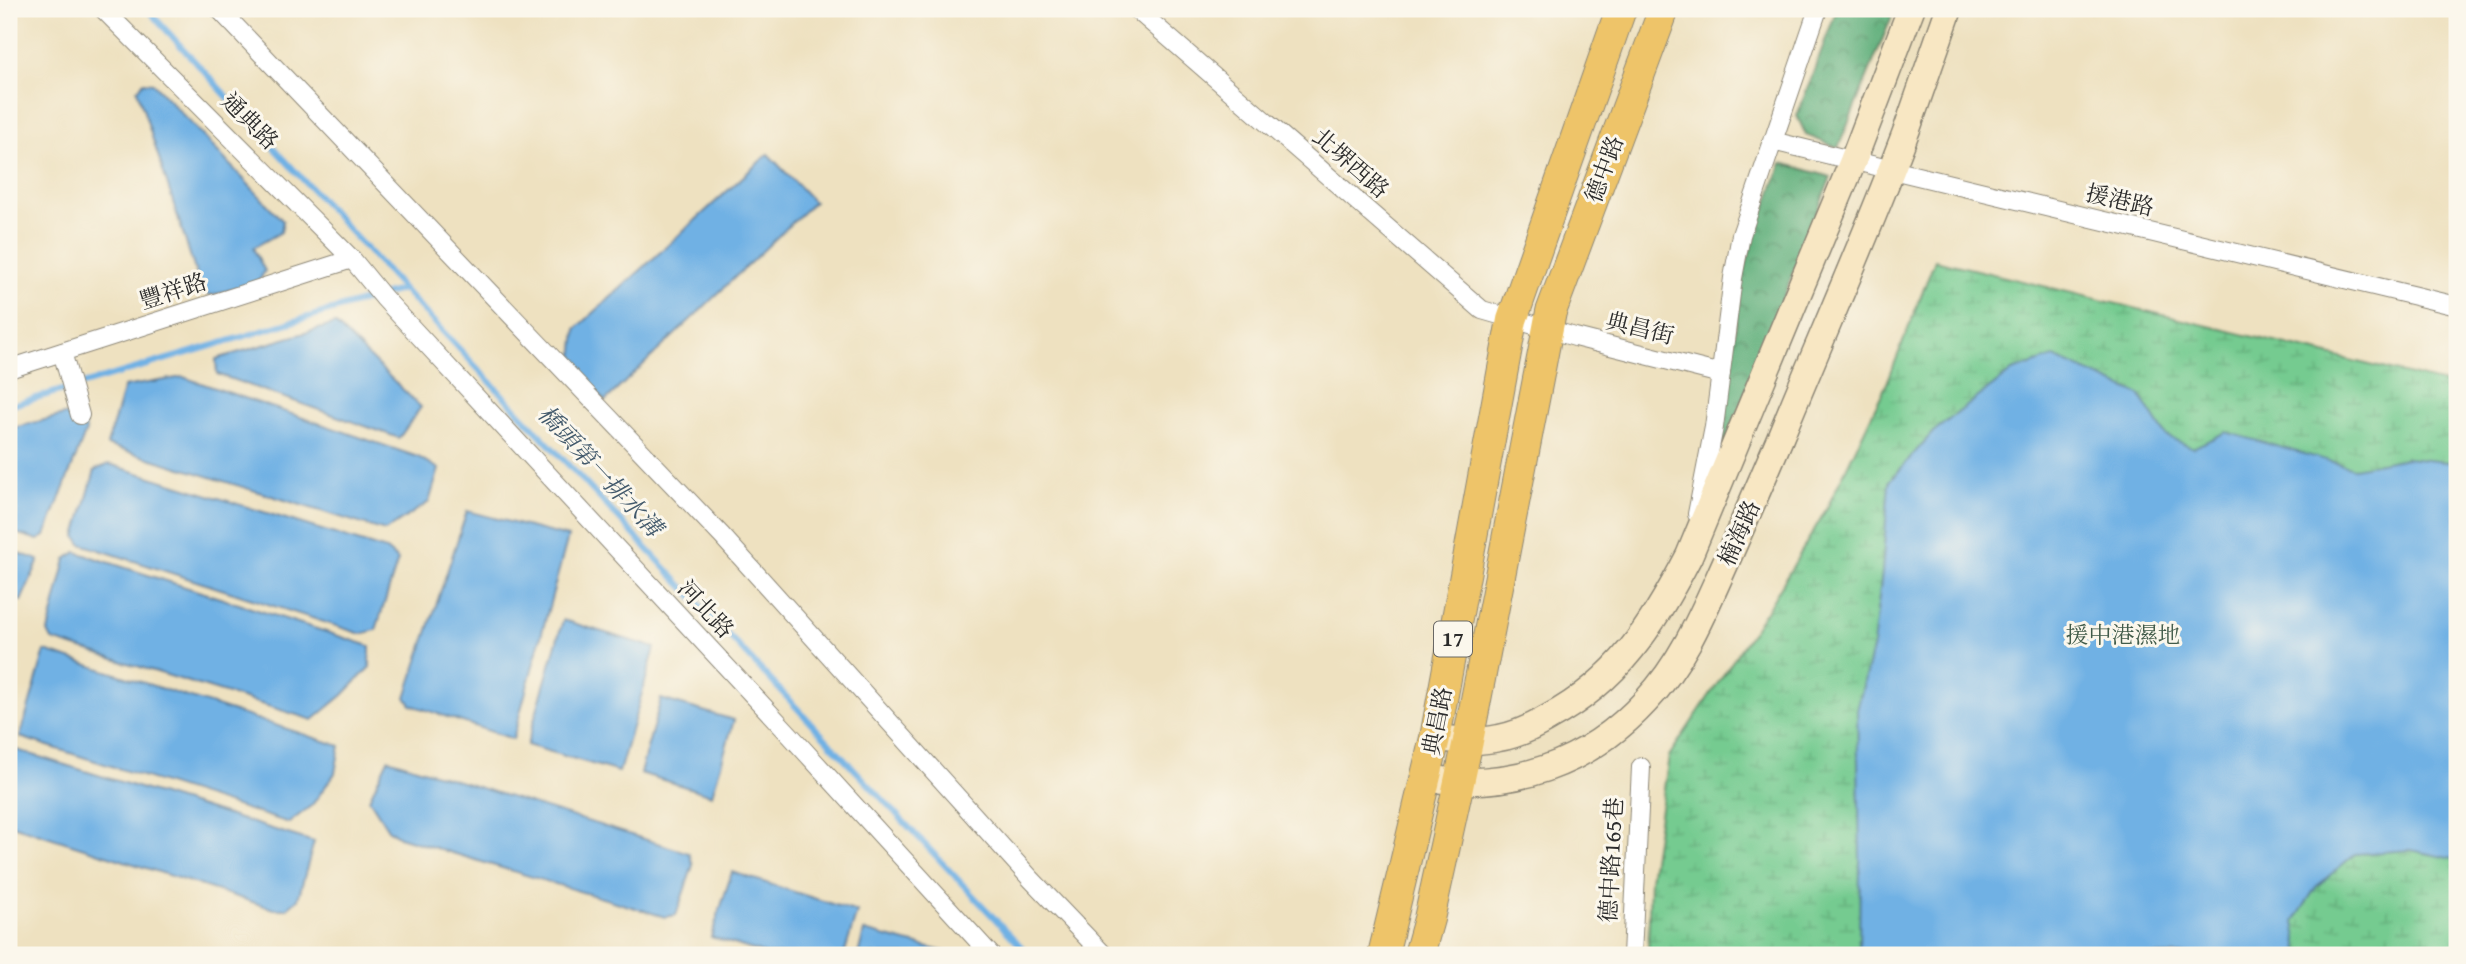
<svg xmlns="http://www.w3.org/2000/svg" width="2466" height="964" font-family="'Gentium Book Plus','Noto Serif TC',serif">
<defs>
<pattern id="forest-crowns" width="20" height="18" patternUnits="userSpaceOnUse" patternTransform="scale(1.75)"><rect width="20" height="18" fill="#5faf7a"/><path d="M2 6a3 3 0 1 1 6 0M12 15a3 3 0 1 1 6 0" fill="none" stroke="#4f8f64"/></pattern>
<pattern id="wetland-marsh" width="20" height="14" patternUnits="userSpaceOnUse" patternTransform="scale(1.75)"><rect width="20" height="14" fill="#74cb90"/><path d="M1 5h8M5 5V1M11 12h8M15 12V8" fill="none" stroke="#65ae7c"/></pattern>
</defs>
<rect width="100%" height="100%" fill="#fbf7ec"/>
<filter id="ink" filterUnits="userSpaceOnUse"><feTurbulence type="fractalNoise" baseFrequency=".0143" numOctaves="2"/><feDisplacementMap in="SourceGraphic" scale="14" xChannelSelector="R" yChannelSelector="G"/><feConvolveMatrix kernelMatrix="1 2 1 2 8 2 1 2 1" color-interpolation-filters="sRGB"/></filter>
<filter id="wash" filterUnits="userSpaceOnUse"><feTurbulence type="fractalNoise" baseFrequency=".00686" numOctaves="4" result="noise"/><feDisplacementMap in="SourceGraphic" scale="28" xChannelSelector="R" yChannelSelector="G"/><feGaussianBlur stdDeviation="1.57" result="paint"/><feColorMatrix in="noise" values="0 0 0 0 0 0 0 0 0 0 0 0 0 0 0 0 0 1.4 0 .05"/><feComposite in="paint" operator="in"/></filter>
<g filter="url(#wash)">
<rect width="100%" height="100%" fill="#eee1c0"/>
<path fill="url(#forest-crowns)" stroke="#456d52" stroke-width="2" d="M 1837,9 L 1895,9 L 1838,148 L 1806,135 L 1797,116 Z
M 1782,163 L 1831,177 L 1725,444 L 1720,446 L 1742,280 L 1751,247 Z"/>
<path fill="url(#wetland-marsh)" stroke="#507b5e" stroke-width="2" d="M 1935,260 L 2457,386 L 2457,955 L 1648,955 L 1650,879 L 1669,756 L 1770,605 L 1827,508 L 1887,383 Z"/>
<path fill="#6fb1e4" stroke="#4d6e88" stroke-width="2" d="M 144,82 L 153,83 L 283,221 L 281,232 L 253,248 L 265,271 L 259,281 L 211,296 L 202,292 L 137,90 Z
M 768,154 L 814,202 L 605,401 L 572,369 L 576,329 Z
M 335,324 L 421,407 L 399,438 L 217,374 L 216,359 Z
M 2054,357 L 2140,395 L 2166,436 L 2193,448 L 2226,432 L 2354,468 L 2406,458 L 2457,463 L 2457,860 L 2411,850 L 2355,854 L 2316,887 L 2294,922 L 2300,955 L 1859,955 L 1860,859 L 1857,710 L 1873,645 L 1882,572 L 1889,482 L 1933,432 L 2012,371 Z
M 183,377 L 418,457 L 439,469 L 429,502 L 385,531 L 107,445 L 124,387 Z
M 68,414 L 84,421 L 86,431 L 45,536 L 38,540 L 9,531 L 9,429 Z
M 109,464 L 386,550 L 398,560 L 376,630 L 361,634 L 81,544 L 76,536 L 95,470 Z
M 467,511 L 568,537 L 513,739 L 411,705 L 406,697 Z
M 9,550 L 39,560 L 21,601 L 9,597 Z
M 76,552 L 370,646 L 370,667 L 343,695 L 313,720 L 52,640 L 48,632 L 66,559 Z
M 563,620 L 655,648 L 619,772 L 527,745 Z
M 45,651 L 340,746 L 335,773 L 312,805 L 289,823 L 20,737 Z
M 661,699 L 734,720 L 712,795 L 640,773 Z
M 17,750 L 314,842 L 298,899 L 286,909 L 274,909 L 9,824 L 9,755 Z
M 388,759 L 689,853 L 693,865 L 676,915 L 665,917 L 399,837 L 388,829 L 369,799 Z
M 732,872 L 857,912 L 844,955 L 769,955 L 711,937 Z
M 864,931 L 949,953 L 950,955 L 858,955 Z"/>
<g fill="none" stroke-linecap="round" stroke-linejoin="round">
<path stroke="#6fb1e4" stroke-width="6" d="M 147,9 L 403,289 L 1029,955
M 9,406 L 403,289"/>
</g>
</g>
<g filter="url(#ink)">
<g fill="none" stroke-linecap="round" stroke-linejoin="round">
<defs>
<path id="street" d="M 103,9 L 352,259 L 384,298 L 790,735 L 991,955
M 219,9 L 722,536 L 1031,879 L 1104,955
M 1136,9 L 1482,310 L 1575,337 L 1721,374
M 1772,141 L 2457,306
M 62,352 L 80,415
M 9,369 L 352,259
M 1697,514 L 1714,427 L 1733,278 L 1741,235 L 1818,9
M 1632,955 L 1641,767"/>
<path id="secondary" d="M 1435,738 C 1457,740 1478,743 1499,738 C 1517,735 1533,727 1548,718 C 1619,680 1653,625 1689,556 L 1853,161 L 1911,9
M 1426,778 C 1511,791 1587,765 1646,701 C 1683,662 1703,613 1725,564 C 1744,522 1762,480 1780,438 C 1822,335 1868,233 1907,129 C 1921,89 1935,49 1949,9"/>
<path id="primary" d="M 1383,955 L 1435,738 L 1512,320 L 1621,9
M 1419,955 L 1429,919 L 1468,741 L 1551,312 L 1664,9"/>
</defs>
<use href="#street" stroke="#8c8676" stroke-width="20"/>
<use href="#secondary" stroke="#8c8676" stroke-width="29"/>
<use href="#primary" stroke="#8c8676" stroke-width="32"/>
<use href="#street" stroke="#fff" stroke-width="18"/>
<use href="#secondary" stroke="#f8e7c3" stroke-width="26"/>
<use href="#primary" stroke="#eec469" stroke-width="30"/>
</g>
</g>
<g text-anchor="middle" stroke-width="6" stroke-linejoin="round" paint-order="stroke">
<rect fill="#fbf7ec" stroke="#696865" stroke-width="2" x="1434" y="621.5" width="38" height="35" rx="5"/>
<g font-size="21" font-weight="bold" fill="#2b2b2b">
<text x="1453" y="646">17</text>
</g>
<g font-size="23" fill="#2b2b2b" stroke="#fbf7ec">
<text transform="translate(250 121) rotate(45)" y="8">通典路</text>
<text transform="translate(1351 163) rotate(41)" y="8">北堺西路</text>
<text transform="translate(1604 169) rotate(-70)" y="8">德中路</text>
<text transform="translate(2120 200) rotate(13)" y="8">援港路</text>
<text transform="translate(173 291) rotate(-18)" y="8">豐祥路</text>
<text transform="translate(1640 328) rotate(14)" y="8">典昌街</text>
<text transform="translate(1739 533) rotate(-66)" y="8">楠海路</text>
<text transform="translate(706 609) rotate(47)" y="8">河北路</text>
<text transform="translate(1437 721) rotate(-79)" y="8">典昌路</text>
<text transform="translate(1611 860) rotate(-87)" y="8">德中路165巷</text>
</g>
<g font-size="23" fill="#415b49" stroke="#fbf7ec">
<text x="2123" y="643">援中港濕地</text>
</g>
<g font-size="24" font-style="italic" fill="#435a6c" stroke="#fbf7ec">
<text transform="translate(600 471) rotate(47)" y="8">橋頭第一排水溝</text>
</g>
</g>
<rect width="2466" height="964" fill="none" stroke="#fbf7ec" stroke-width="35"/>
</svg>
